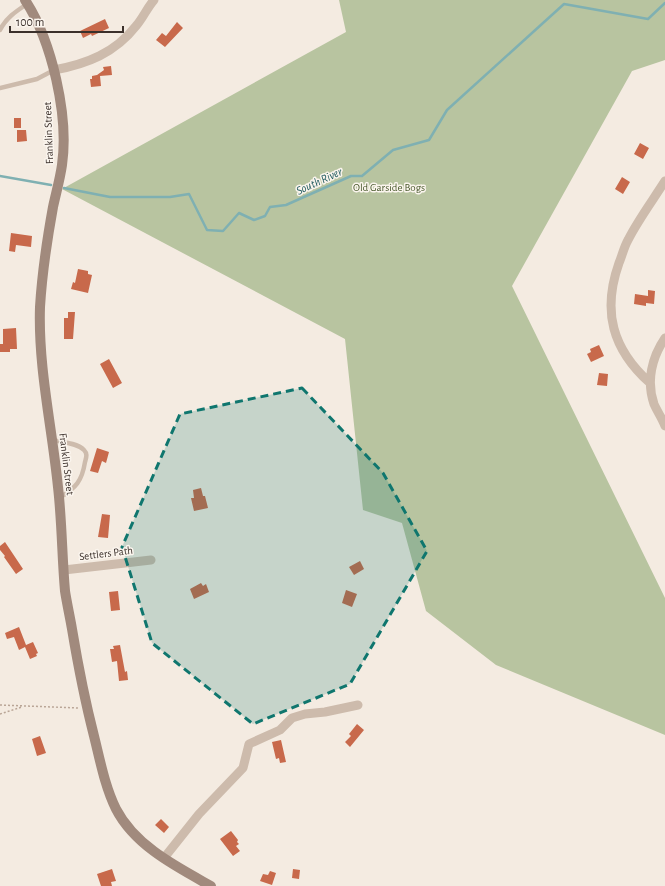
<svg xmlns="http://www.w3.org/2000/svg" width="665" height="886" font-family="'Alegreya Sans',sans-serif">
<rect width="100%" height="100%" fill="#f4ebe1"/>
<path fill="#b8c4a0" d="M 339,0 L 665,0 L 665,60 L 632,71 L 512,286 L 665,598 L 665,735 L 496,665 L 426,611 L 402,523 L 363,510 L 345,339 L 62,189 L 346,32 Z"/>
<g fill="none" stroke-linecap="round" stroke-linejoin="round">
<path stroke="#7fb0b2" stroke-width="2.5" d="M 0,176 L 51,185
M 64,188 L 110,197 L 170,197 L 189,194 L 207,230 L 223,231 L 239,213 L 254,220 L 265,216 L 270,207 L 286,205 L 351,176 L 362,176 L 393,150 L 429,140 L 447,110 L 564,4 L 648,19 L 665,3"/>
</g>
<path fill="#c8694b" d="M 105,19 L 109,28 L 92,36 L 91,34 L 83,38 L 80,31 Z
M 177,22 L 183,28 L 165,47 L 156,40 L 162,33 L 166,36 Z
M 111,66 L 112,75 L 100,76 L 101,86 L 91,87 L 90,79 L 92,79 L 92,76 L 97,75 L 104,70 L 103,67 Z
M 14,118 L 21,118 L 21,128 L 14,128 Z
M 17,130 L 26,130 L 27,141 L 17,142 Z
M 640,143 L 649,148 L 643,159 L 634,154 Z
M 622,177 L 630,182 L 623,194 L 615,189 Z
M 11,233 L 32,236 L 31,247 L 16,245 L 15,252 L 9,251 Z
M 78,269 L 88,271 L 88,274 L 92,275 L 88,293 L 71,289 L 73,282 L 75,283 Z
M 648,290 L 655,291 L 654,304 L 646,303 L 646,306 L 634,304 L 635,294 L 648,296 Z
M 68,312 L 75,312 L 73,339 L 64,339 L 64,318 L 68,318 Z
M 16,328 L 17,349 L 10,349 L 10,352 L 0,352 L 0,344 L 3,344 L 3,329 Z
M 599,345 L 604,356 L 591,362 L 587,354 L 591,352 L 590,349 Z
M 109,359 L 122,383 L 113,388 L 100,364 Z
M 599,373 L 608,374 L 607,386 L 597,385 Z
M 97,448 L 109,452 L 106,463 L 102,461 L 98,473 L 90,471 Z
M 201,488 L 203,496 L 205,496 L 208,508 L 194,511 L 191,498 L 194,498 L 193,490 Z
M 102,514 L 110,515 L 108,538 L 98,537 Z
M 5,542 L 23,569 L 16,574 L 4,557 L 5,556 L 0,550 L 0,546 Z
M 360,561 L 364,569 L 354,575 L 349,567 Z
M 201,583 L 203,586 L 206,584 L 209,592 L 194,599 L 190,589 Z
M 346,590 L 357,594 L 352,607 L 342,603 Z
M 118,591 L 120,610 L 111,611 L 109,592 Z
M 19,627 L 26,645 L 33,642 L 38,653 L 36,654 L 37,656 L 30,659 L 25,647 L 19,650 L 14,637 L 7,639 L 5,633 Z
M 120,645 L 125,672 L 127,671 L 128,680 L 119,681 L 117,661 L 112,662 L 110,649 L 114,649 L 113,646 Z
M 357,724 L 364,730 L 350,747 L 345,742 L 351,736 L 349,734 Z
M 40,736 L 46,753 L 37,756 L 32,739 Z
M 281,740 L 286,762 L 280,763 L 279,758 L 276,759 L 272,742 Z
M 161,819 L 169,827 L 164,833 L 155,825 Z
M 231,831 L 238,840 L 237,842 L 239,844 L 236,846 L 240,851 L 233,856 L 220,839 Z
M 112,869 L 116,881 L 111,882 L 112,886 L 101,886 L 97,874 Z
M 293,869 L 300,870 L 299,879 L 292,878 Z
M 270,871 L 276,873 L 272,885 L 260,881 L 263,874 L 268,875 Z"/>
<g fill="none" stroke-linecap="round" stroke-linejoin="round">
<path stroke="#b9a596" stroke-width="1.5" stroke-dasharray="2 2" stroke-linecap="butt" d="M 0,705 L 79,708
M 0,714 L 22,707"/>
<path stroke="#cdbbac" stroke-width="4.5" d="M 0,30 C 6,18 15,12 27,4
M 0,88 L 37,79 L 54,70
M 52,440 C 62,442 77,443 84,450 C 88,454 86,458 85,462 C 82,481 76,488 59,498"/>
<path stroke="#cdbbac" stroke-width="9" d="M 54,70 C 87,64 115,53 136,26 C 143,18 147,8 154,0
M 665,338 C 652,357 646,381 654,404 C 657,411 662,418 665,426
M 650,383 C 612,349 602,311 619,263 C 622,256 624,247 628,240 C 638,220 653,200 665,181
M 64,570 L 151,560
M 164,858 L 199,814 L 243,768 L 249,744 L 280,730 L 292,718 L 305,714 L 325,712 L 358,705"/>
<path stroke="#a18a7d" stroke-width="10" d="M 25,0 C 52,41 69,116 62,165 C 60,179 56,193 53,207 C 47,240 42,274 40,307 C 38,367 52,427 58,487 C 62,522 62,557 65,591 C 67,604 70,617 72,629 C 78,665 85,701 94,736 C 100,760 105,787 116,809 C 135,846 177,867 211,886"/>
</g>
<path fill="#0f766e" fill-opacity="0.2" stroke="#0f766e" stroke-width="3" stroke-dasharray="8 5" stroke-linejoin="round" d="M 302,388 L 383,473 L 427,551 L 350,684 L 253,724 L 152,643 L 122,547 L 180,414 Z"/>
<g text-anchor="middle" stroke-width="3" stroke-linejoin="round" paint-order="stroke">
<g font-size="11" fill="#3b302b" stroke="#fbf5ee">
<text transform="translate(48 133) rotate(-92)" y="4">Franklin Street</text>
<text transform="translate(67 464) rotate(83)" y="4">Franklin Street</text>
<text transform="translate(106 553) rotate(-7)" y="4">Settlers Path</text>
</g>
<g font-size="11" fill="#4a5a2e" stroke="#fbf5ee">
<text x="389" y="191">Old Garside Bogs</text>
</g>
<g font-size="12" font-style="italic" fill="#1f5a5e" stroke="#fbf5ee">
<text transform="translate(319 181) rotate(-25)" y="4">South River</text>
</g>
</g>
<path d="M10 26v6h113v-6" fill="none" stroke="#3b302b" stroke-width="2"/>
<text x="16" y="26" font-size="12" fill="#3b302b" stroke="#fbf5ee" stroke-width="3" paint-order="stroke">100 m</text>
</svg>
